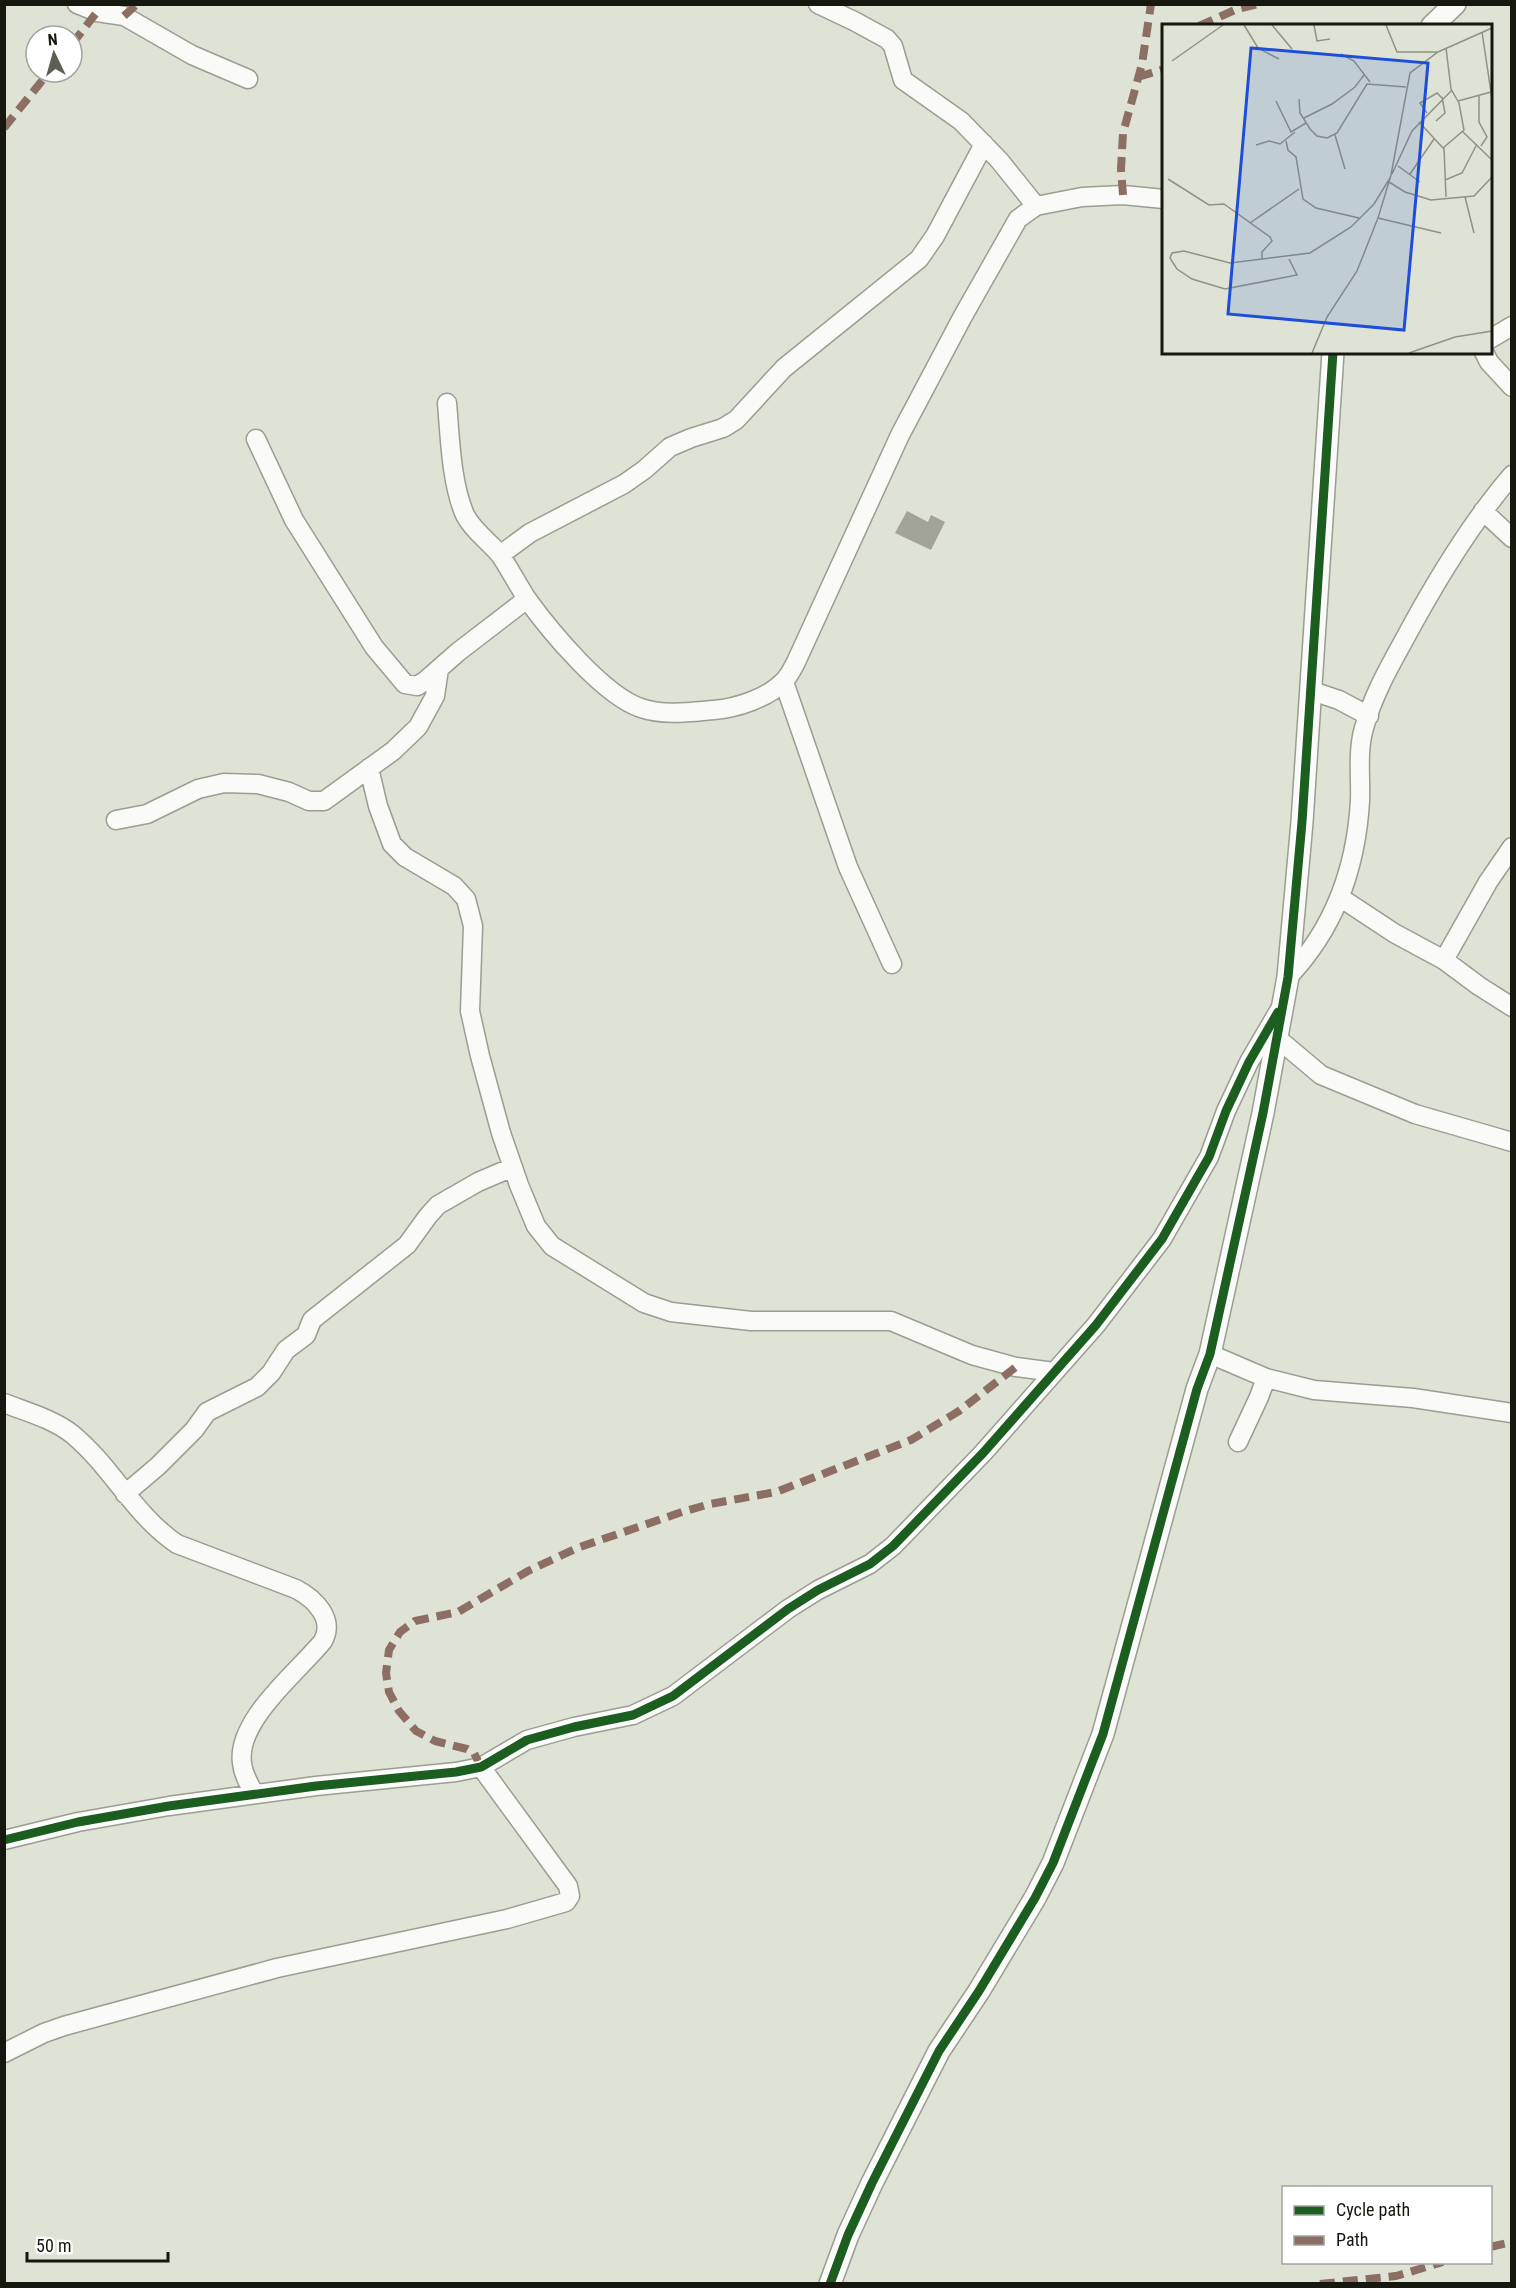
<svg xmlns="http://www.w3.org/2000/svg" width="1516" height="2288" font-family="'Roboto Condensed',sans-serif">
<rect width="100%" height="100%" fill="#dfe3d5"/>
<path fill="#a1a497" d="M 907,511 L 928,522 L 931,515 L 945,522 L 931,550 L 895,533 Z"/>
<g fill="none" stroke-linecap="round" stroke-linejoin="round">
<defs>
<path id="minor" d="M 77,4 L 97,12 L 124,16 L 192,55 L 248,79
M 818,4 L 854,21 L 887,39 L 893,46 L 903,80 L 961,121 L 999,160 L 1036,206
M 1490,339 L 1512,326
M 1484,352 L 1489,362 L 1512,387
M 447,403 C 450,437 451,483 465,515 C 473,531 490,542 501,556 C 510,570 518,585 527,599 C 550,631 604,696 641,708 C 664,716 691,712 714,710 C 737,708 768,698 784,681 C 789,676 793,668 796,662 L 900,435 L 963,316 L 1018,219 L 1036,206 L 1082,197 L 1123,195 L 1164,199
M 256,439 L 294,520 L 374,647 L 405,684 L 417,686 L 425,681 L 458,652 L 527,599
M 1483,511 L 1512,538
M 500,555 L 530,533 L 624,484 L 644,470 L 670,447 L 691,438 L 723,428 L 736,420 L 784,368 L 919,259 L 935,236 L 984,144
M 784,682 L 848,867 L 892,964
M 1312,691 L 1339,700 L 1369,716
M 369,768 L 378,806 L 392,844 L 405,857 L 454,886 L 466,899 L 473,926 L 470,1011 L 480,1056 L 501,1133 L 519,1185 L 536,1226 L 552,1246 L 644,1303 L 671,1312 L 751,1321 L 891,1321 L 972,1355 L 1016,1367 L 1054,1372
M 116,820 L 147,814 L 198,789 L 224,783 L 258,784 L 289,792 L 309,801 L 324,801 L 393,751 L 418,727 L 435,696 L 439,669
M 1341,898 L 1394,933 L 1444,960 L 1479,986 L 1512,1007
M 1444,960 L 1488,882 L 1512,847
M 1288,977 C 1335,928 1356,868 1360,801 C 1361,777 1357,752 1364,728 C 1372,698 1388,669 1403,642 C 1434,584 1469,525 1512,475
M 1277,1038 L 1321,1075 L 1415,1114 L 1512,1142
M 1210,1354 L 1266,1378 L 1314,1390 L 1413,1398 L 1512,1413
M 4,1403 C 27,1412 53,1419 72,1434 C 112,1467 134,1515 177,1544 L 296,1589 C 315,1599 335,1619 323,1641 C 299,1671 236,1720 242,1763 C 243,1774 249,1784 254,1793
M 1238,1442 L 1259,1397 L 1266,1378
M 125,1494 L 158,1466 L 194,1430 L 207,1412 L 257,1387 L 271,1373 L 286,1350 L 306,1335 L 312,1320 L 407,1245 L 428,1216 L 438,1205 L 478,1182 L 513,1167
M 4,1840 L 78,1822 L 169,1806 L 316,1786 L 456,1772 L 481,1767 L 527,1740 L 574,1727 L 633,1715 L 673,1696 L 788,1609 L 818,1590 L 870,1564 L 893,1546 L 983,1453 L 1096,1325 L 1162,1239 L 1209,1157 L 1226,1111 L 1249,1062 L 1280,1009
M 4,2053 L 44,2033 L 64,2026 L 277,1968 L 507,1919 L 566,1902 L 570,1896 L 568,1886 L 481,1767"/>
<path id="tertiary" d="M 1432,26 L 1455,4
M 830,2284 L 848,2235 L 872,2183 L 939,2051 L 979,1991 L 1035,1898 L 1053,1863 L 1103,1734 L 1197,1389 L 1210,1354 L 1263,1113 L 1288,977 L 1302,822 L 1333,352"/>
</defs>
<use href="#minor" stroke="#9a9d92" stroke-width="21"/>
<use href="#tertiary" stroke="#9a9d92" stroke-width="24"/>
<use href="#minor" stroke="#fafbf9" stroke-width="18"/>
<use href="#tertiary" stroke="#fafbf9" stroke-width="21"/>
<path stroke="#8d6e63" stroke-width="8" stroke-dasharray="15 8" stroke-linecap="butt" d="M 124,16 L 137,4
M 1199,26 L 1237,9 L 1259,4
M 72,44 L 97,12
M 1138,77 L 1164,69
M 4,128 L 49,72
M 1123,195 L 1121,169 L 1123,133 L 1142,64 L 1151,4
M 481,1767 L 474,1753 L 467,1749 L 435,1741 L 416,1731 L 399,1711 L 389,1692 L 386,1673 L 389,1650 L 400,1632 L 415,1621 L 458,1612 L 528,1571 L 577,1548 L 682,1512 L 710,1504 L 776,1492 L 911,1440 L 959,1411 L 1016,1367
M 1490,2247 L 1512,2242
M 1320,2284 L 1396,2276 L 1443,2262"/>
<defs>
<path id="cycleway" d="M 4,1840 L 78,1822 L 169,1806 L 316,1786 L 456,1772 L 481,1767 L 527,1740 L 574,1727 L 633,1715 L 673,1696 L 788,1609 L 818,1590 L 870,1564 L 893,1546 L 983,1453 L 1096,1325 L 1162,1239 L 1209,1157 L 1226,1111 L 1249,1062 L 1278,1012
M 830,2284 L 848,2235 L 872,2183 L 939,2051 L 979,1991 L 1035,1898 L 1053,1863 L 1103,1734 L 1197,1389 L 1210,1354 L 1263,1113 L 1288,977 L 1302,822 L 1333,352"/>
</defs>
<use href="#cycleway" stroke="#fff" stroke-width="13"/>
<use href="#cycleway" stroke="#1b5e20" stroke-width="9"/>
</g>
<g transform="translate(1162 24)">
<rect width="330" height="330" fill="#dfe3d5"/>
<path fill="none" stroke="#8f9286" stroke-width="1.5" d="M 82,1 L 96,24 L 117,35M 110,1 L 130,25M 152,1 L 155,17 L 168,15M 224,1 L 235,28 L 276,28M 320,8 L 330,75M 179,30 L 192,37 L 208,58M 10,37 L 61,1M 317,72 L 317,98 L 325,113 L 319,122M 137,75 L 138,89 L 148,105 L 155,112 L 165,114 L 175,109 L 205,60 L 244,63M 114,77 L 129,108 L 144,99M 296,77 L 329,68M 265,89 L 258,79 L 275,69 L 280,74M 142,94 L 170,80 L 193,63 L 202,51M 274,97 L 283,89 L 280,73M 257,98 L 281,124 L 302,106 L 297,79 L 289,65 L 284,24M 301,108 L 330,136M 173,111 L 183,145M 124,117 L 126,126 L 134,133 L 141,175 L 154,184 L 197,194M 94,121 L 107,117 L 118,120 L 133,108M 282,124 L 284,173M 236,142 L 258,158M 230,150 L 250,107 L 290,66M 248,150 L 272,115M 6,155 L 47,181 L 62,180 L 108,213 L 110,217 L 100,228 L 100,235M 283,156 L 300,149 L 315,120M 227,158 L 243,168 L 269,176 L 312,172 L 330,153M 303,173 L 312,209M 216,194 L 279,209M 88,199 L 137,165M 127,235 L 135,251 L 63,265 L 30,255 L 15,245 L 8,234 L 10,229 L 22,227 L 68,239 L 148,229 L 189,203 L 212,180 L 228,154M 150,329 L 165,293 L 195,247 L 216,194 L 229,151 L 248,49 L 276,28 L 330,4M 247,329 L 293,313 L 330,307"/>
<path fill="#1d4ed8" fill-opacity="0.15" stroke="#1d4ed8" stroke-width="3" d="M 89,24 L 266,39 L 242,306 L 66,290 Z"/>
<rect width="330" height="330" fill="none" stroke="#16180f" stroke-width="3"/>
</g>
<rect width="1516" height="2288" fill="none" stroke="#16180f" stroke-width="12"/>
<rect x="1282" y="2186" width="210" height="78" fill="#ffffff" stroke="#a2a39f" stroke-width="1.5"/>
<rect x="1294" y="2206" width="30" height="9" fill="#1b5e20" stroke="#a2a39f" stroke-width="1.5"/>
<text x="1336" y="2216" font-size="18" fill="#16180f">Cycle path</text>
<rect x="1294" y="2236" width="30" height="9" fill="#8d6e63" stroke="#a2a39f" stroke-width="1.5"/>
<text x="1336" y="2246" font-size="18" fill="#16180f">Path</text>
<g transform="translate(54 54) rotate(355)"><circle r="28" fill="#ffffff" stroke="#a2a39f" stroke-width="1.5"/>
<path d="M0-4.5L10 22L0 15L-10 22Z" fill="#5c5f54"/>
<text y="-9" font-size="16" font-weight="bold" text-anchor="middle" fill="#16180f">N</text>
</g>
<path d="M27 2252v9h141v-9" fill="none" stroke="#16180f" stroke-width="3"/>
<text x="36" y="2252" font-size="18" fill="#16180f" stroke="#ffffff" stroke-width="4.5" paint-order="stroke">50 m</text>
</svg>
